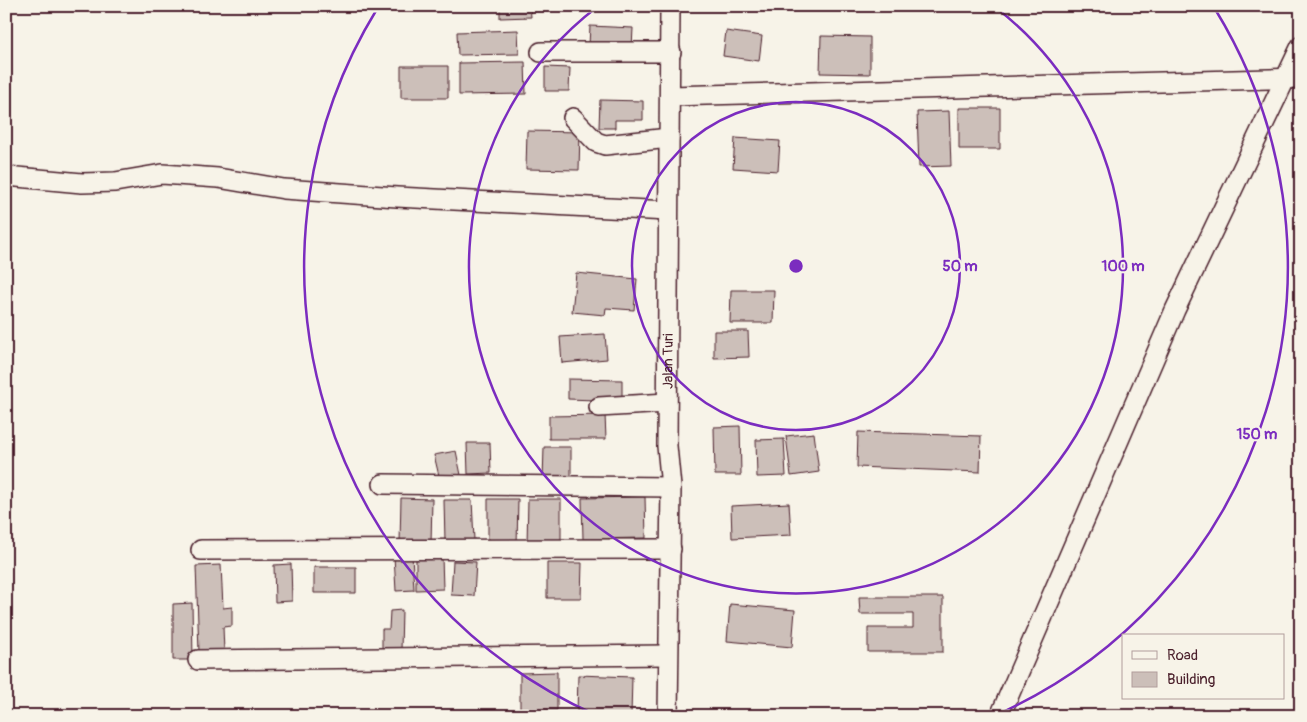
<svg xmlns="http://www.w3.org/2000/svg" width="1307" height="722" font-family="Pangolin,sans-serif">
<rect width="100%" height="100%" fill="#f7f3e8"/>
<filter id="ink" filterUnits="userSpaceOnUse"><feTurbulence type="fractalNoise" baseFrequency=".02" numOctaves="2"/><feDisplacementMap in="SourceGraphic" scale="10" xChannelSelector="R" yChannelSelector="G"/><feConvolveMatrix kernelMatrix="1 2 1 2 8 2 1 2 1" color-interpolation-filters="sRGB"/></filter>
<g filter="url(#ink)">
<path fill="#ccbfb9" stroke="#4a1f2b" d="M 500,6 L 530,6 L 531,17 L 500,18 Z
M 590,26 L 633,28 L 632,48 L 589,46 Z
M 518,30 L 519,54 L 458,55 L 457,32 Z
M 726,31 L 762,36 L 759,61 L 723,56 Z
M 821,36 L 870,37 L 870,74 L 820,73 Z
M 525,62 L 526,94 L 459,95 L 459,63 Z
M 401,66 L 448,66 L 448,98 L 401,98 Z
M 545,67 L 570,68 L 569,91 L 545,91 Z
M 600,100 L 643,101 L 643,120 L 615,120 L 615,128 L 599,128 Z
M 959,108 L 1000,108 L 1000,149 L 959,149 Z
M 949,111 L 951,166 L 919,167 L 917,112 Z
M 527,131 L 580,132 L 579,170 L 526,169 Z
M 735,138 L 780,141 L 778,171 L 733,168 Z
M 576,273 L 637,279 L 634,310 L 606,308 L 605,315 L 572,312 Z
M 731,290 L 774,290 L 773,323 L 730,323 Z
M 714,331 L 748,331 L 749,357 L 714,358 Z
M 605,334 L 607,359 L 562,363 L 560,337 Z
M 568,379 L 622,380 L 622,401 L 568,399 Z
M 605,415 L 606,439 L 549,439 L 549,416 Z
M 740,426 L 741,475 L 715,475 L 714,427 Z
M 858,432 L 981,436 L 980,472 L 857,467 Z
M 814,433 L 819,472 L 791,476 L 786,436 Z
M 784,439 L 786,476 L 757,477 L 756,440 Z
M 467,443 L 490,443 L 491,473 L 468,474 Z
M 544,447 L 571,447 L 571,481 L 543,481 Z
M 456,451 L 461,475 L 440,480 L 434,455 Z
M 645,497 L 646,538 L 583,539 L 582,498 Z
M 401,498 L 432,499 L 431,544 L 400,543 Z
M 488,499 L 518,499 L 517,545 L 488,545 Z
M 528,499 L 561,499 L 561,544 L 527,544 Z
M 444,500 L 472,500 L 474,540 L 445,541 Z
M 789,503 L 791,535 L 732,538 L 731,506 Z
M 412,555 L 414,590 L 396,591 L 394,556 Z
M 442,557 L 443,589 L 416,590 L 416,558 Z
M 453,561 L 476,562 L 474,596 L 451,595 Z
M 547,563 L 582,563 L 581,598 L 547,598 Z
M 291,564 L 292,601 L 275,602 L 274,565 Z
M 221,565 L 223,608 L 232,607 L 232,626 L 223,627 L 224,652 L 199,652 L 196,566 Z
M 314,567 L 356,567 L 356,593 L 314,593 Z
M 859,597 L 943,597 L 943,652 L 868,652 L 868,628 L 913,628 L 913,614 L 860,614 Z
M 192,603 L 193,660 L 173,660 L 173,604 Z
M 730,604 L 795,610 L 792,647 L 727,641 Z
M 402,610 L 401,650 L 382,650 L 382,629 L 389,629 L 390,611 Z
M 557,672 L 557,710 L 520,710 L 520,673 Z
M 578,675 L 632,677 L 631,716 L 577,714 Z"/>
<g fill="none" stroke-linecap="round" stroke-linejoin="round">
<defs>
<g id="street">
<path d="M 541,52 L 671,52"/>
<path d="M 670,96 L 1301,78"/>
<path d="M 573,118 L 596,142 L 605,145 L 669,138"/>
<path d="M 6,176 L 82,183 L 115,182 L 162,174 L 218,178 L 284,189 L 397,197 L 668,211"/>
<path d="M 599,407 L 667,403"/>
<path d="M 383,484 L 671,487"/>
<path d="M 201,550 L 671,549"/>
<path d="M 198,660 L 668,655"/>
<path id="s1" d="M 668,716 L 671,487 L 667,446 L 670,6"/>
<path d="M 1000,716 L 1175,310 L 1301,46"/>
</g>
</defs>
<use href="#street" stroke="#4a1f2b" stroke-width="22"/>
<use href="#street" stroke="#f7f3e8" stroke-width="19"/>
</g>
</g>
<g fill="none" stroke="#7b2cbf" stroke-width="2.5">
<circle cx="796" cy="266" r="164"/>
<path d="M995 7A327 327 0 1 1 597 7"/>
<path d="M596 715A491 491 0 0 1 377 9M1215 9A491 491 0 0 1 996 715"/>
</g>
<g text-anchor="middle" stroke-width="4" stroke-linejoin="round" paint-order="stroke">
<g font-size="14" fill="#4a1f2b" stroke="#f7f3e8">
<text dy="5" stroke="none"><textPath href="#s1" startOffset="355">Jalan Turi</textPath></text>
</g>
</g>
<circle cx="796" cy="266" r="8" fill="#7b2cbf" stroke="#f7f3e8" stroke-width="2.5"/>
<g font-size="15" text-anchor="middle" font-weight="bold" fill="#7b2cbf" stroke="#f7f3e8" stroke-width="4" stroke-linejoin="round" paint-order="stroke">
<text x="960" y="271">50 m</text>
<text x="1123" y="271">100 m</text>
<text x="1257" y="439">150 m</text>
</g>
<rect width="1307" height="722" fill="none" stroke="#f7f3e8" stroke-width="25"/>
<rect x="12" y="12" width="1282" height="697" fill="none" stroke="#4a1f2b" stroke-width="2" filter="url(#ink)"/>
<rect x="1122" y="634" width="162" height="65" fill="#f7f3e8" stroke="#b29e9c"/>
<rect x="1132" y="651" width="25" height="8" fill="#f7f3e8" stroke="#b29e9c"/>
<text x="1167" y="660" font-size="15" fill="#4a1f2b">Road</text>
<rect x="1132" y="672" width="25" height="15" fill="#ccbfb9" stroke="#b29e9c"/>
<text x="1167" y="684" font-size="15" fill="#4a1f2b">Building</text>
</svg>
